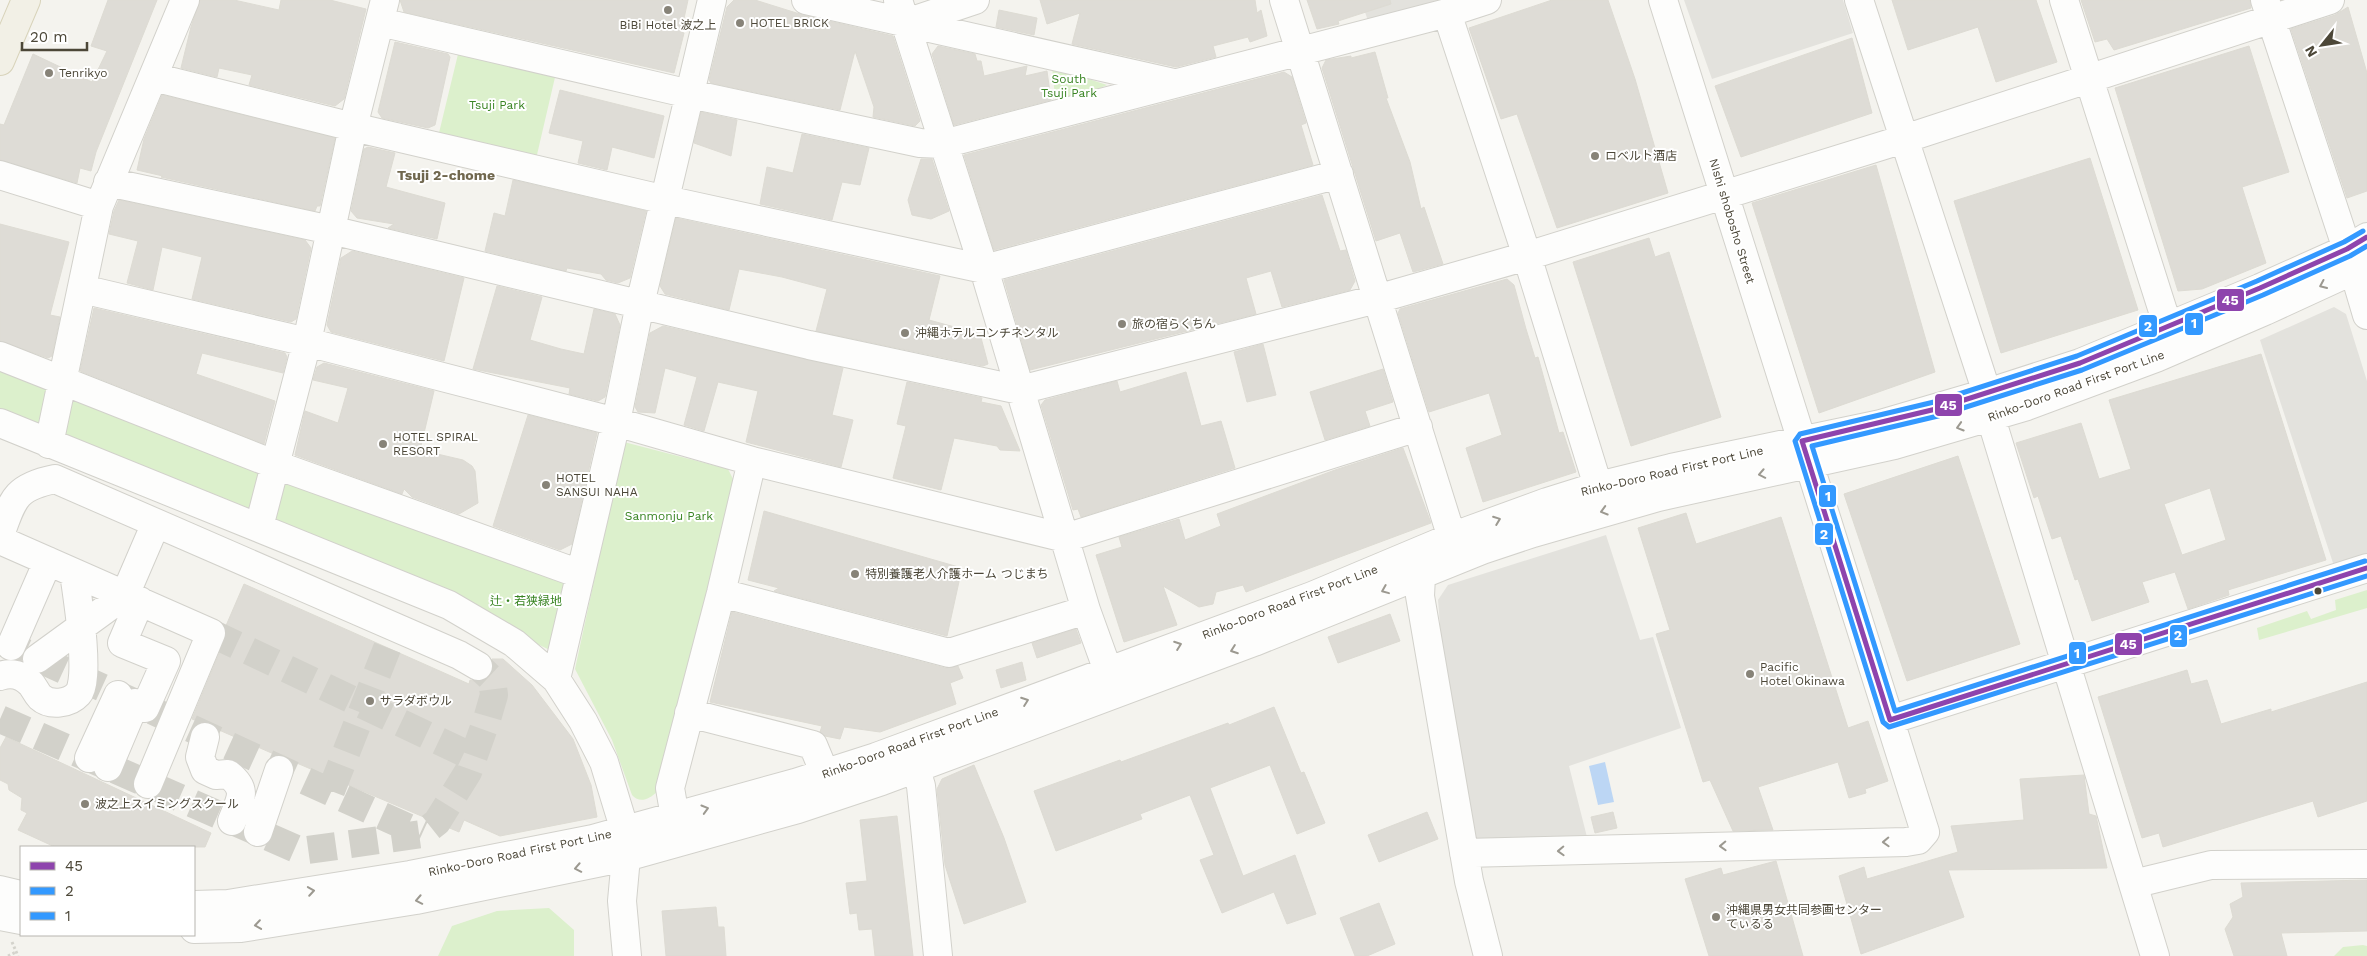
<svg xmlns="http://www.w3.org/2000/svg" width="2367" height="956" font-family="'Work Sans','Noto Sans JP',sans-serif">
<rect width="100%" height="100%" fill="#f4f3ee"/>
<path fill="#dcf0cc" d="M 459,50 L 556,73 L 536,159 L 438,137 Z
M 1052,67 L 1107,85 L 1056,107 Z
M 0,364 L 568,581 L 552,651 L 379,569 L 0,413 Z
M 624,442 L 728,469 L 739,491 L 657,792 C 649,799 640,804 632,795 L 612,740 L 575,669 Z
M 2367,590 L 2367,608 L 2259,640 L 2257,628 L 2307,611 L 2311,619 L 2336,610 L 2335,600 Z
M 549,908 L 574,930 L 574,956 L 438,956 L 452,926 L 497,911 Z
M 2363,945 L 2367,946 L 2367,956 L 2334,956 L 2343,947 Z"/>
<path fill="#e3e2dd" d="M 1361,0 L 1441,0 L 1368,21 Z
M 1684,0 L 1843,0 L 1853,33 L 1712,79 Z
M 2334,307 L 2346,314 L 2367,381 L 2367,555 L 2334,566 L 2260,340 Z
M 1606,535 L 1640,640 L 1653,637 L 1681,728 L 1569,766 L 1588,841 L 1477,846 L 1443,663 L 1438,600 L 1448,585 Z"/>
<path fill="#bcd6f4" d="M 1605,762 L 1614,802 L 1598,805 L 1589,766 Z"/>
<path fill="#dedcd6" stroke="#dddbd3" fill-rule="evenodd" d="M 108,0 L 157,0 L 96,152 L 91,171 L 80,168 L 77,183 L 0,160 L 0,124 L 4,125 L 33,54 L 92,82 L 107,51 L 91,46 Z
M 200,0 L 234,0 L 279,10 L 281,0 L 330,0 L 366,9 L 344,99 L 335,106 L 249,85 L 252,75 L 219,68 L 217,77 L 181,68 L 191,27 Z
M 400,0 L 688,0 L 681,32 L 684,33 L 674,73 L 404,12 Z
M 734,0 L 755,0 L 803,15 L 893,36 L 920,121 L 915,126 L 873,117 L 874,107 L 855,51 L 840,110 L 711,83 L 709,80 L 727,7 Z
M 1040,0 L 1255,0 L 1257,13 L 1261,10 L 1267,36 L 1250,42 L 1248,37 L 1213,46 L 1216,57 L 1176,67 L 1072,44 L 1080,13 L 1047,24 Z
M 1307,0 L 1390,0 L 1391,4 L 1338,21 L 1339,24 L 1317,29 Z
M 1552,0 L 1608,0 L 1635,79 L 1668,193 L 1557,228 L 1517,114 L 1501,119 L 1469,28 Z
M 1892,0 L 2036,0 L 2057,62 L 1996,82 L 1978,27 L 1908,50 Z
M 2081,0 L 2250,0 L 2251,8 L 2114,50 L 2107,39 L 2095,42 Z
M 2348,7 L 2367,73 L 2367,191 L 2347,198 L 2291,29 L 2335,15 Z
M 999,10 L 1037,18 L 1034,35 L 996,27 Z
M 1852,38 L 1872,113 L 1741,157 L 1715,86 Z
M 395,42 L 448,54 L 450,57 L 435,125 L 428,128 L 382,118 L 378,112 Z
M 938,46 L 975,54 L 977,61 L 981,61 L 984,76 L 1027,66 L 1025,76 L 1047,71 L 1051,100 L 954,125 L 932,54 Z
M 2249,46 L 2289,172 L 2242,187 L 2266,263 L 2202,289 L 2178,291 L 2115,88 Z
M 1375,52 L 1388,98 L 1386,98 L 1410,162 L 1421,209 L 1424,207 L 1443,264 L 1413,272 L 1400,233 L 1376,241 L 1322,68 L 1326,60 L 1351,56 L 1351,58 Z
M 1284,72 L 1292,77 L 1306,123 L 1301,125 L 1313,165 L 994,250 L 964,155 Z
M 560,90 L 664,116 L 654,158 L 612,147 L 607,170 L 578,163 L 583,141 L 549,133 Z
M 162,95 L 335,138 L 320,206 L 317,206 L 315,211 L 161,177 L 163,176 L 137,170 L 144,139 Z
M 701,112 L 737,120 L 731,156 L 694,143 Z
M 802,134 L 869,148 L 860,185 L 842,182 L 832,220 L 760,204 L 767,167 L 793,173 Z
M 368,147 L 395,153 L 386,187 L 445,203 L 437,239 L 388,228 L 394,224 L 357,218 L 351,211 L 364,149 Z
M 2090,158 L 2138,310 L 2001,353 L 1954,201 Z
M 921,159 L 932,159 L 949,211 L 931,219 L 912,215 L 908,200 Z
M 1876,165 L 1935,372 L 1819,413 L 1752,203 Z
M 513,180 L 646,211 L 630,278 L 618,283 L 606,280 L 601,274 L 567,268 L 566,271 L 485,251 L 494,213 L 505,216 Z
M 1322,195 L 1340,251 L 1346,250 L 1355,281 L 1350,290 L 1282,307 L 1271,271 L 1246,278 L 1256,314 L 1030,370 L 1004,280 Z
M 119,200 L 305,240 L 311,248 L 296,319 L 291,322 L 192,299 L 202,257 L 162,247 L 153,290 L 127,283 L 138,241 L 109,234 L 114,211 Z
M 676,218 L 940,276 L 929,320 L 980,334 L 988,364 L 983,366 L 816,331 L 827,289 L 782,277 L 739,269 L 729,310 L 665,294 L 660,286 Z
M 0,224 L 69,242 L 50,315 L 60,317 L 52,356 L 48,358 L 0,341 Z
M 1649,238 L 1655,257 L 1669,252 L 1721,417 L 1631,446 L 1573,262 Z
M 352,251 L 464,278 L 444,361 L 331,332 L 327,325 L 341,258 Z
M 1507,279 L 1514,285 L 1526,329 L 1535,358 L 1538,357 L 1559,433 L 1563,432 L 1576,472 L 1483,502 L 1466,448 L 1502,435 L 1489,393 L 1429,412 L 1398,313 L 1400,309 Z
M 497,286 L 542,297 L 530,340 L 561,349 L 584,354 L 594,309 L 615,314 L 620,325 L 605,397 L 598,401 L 569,394 L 570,388 L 473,369 Z
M 94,308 L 285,353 L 287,357 L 283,373 L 202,353 L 196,374 L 275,401 L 264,444 L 80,371 Z
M 663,326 L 843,368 L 832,415 L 853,420 L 841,467 L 746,442 L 758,391 L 718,382 L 704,431 L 684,425 L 697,377 L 665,368 L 655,413 L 638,412 L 635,407 L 650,333 Z
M 1263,344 L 1276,395 L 1247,402 L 1234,352 Z
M 2261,354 L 2326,560 L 2228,590 L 2229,595 L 2188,609 L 2175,572 L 2142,582 L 2149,602 L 2092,621 L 2078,579 L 2075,580 L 2061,536 L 2052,539 L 2038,496 L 2034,498 L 2016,443 L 2081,423 L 2099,479 L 2131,469 L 2109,400 ZM 2210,488 L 2226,540 L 2182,555 L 2164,504 Z
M 324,363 L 434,391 L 420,450 L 463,460 L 472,466 L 475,471 L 478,503 L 459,514 L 412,497 L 404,489 L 402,494 L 295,455 L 305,411 L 338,423 L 348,388 L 313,380 L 317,367 Z
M 1383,369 L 1393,402 L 1365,411 L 1370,426 L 1325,440 L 1310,392 Z
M 1186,372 L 1201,426 L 1221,421 L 1235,468 L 1081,517 L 1078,509 L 1073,510 L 1041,405 L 1045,400 L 1117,381 L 1120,392 Z
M 907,382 L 982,398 L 981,402 L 1001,406 L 1020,451 L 1000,450 L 997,446 L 954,438 L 941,490 L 893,478 L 906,426 L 897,424 Z
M 528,415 L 597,433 L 572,544 L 560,550 L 493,526 Z
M 1403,448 L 1431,523 L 1246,592 L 1243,585 L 1216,592 L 1213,604 L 1199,607 L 1163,586 L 1177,625 L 1124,642 L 1096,555 L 1122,547 L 1119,537 L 1179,519 L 1185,540 L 1221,526 L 1217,514 L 1335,470 Z
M 1958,456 L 2020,644 L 1907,681 L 1844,494 Z
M 764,511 L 962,568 L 947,636 L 774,591 L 779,588 L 748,580 Z
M 1686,513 L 1696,544 L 1781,517 L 1848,728 L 1868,721 L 1888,781 L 1865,789 L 1866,793 L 1849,798 L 1838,762 L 1758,787 L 1773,830 L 1733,831 L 1710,780 L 1703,782 L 1656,634 L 1670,630 L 1638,528 Z
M 244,584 L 469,684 L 470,680 L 478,682 L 486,679 L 492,673 L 494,666 L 492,659 L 503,659 L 532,685 L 573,739 L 591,785 L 597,817 L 500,836 L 464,820 L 459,832 L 292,761 L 284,755 L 276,755 L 219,730 L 209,722 L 200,722 L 192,719 L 225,639 L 225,628 Z
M 732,612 L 945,668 L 958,666 L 963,678 L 950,683 L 956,704 L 880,732 L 844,727 L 840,739 L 825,736 L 820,732 L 822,726 L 710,702 Z
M 1390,614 L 1400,641 L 1338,663 L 1328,637 Z
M 1076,629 L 1081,643 L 1037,658 L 1032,643 Z
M 1022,662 L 1026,680 L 1001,688 L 996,670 Z
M 2187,670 L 2191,684 L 2207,680 L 2221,724 L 2271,709 L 2271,712 L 2367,682 L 2367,801 L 2318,817 L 2313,801 L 2163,847 L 2159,833 L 2142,838 L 2098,697 Z
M 1274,707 L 1301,773 L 1304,772 L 1325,823 L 1297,834 L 1270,765 L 1210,788 L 1243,876 L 1295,855 L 1316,914 L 1287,924 L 1274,892 L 1222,913 L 1200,860 L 1214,855 L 1190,795 L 1140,814 L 1142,819 L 1056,851 L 1034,791 L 1120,760 L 1121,762 L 1228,723 L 1229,725 Z
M 6,737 L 211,833 L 205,847 L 55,847 L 18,830 L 27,813 L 21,810 L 22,798 L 9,790 L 8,784 L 0,780 L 0,748 Z
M 974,765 L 1004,838 L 1026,902 L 964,924 L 945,865 L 937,789 L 942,779 Z
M 2084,775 L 2089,814 L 2096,816 L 2107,868 L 1948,870 L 1964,917 L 1861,954 L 1839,876 L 1864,867 L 1867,879 L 1958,852 L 1951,826 L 2024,820 L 2020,779 Z
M 1427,812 L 1438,839 L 1379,862 L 1368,835 Z
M 1613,812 L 1617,828 L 1595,833 L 1591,817 Z
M 897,816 L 913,956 L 875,956 L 872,929 L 859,930 L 857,913 L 850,914 L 846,883 L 867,881 L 860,820 Z
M 1776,861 L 1803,956 L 1709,956 L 1685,879 L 1721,868 L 1723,875 Z
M 2367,880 L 2367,931 L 2281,933 L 2287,956 L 2234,956 L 2225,929 L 2233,917 L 2230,904 L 2243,897 L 2241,883 Z
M 1379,903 L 1395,944 L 1367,956 L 1355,956 L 1340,918 Z
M 716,907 L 718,927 L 724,927 L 726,956 L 666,956 L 662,911 Z"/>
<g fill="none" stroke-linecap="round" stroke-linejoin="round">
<path stroke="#d2d1ca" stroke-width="28" stroke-dasharray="28 14" stroke-linecap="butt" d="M 211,633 L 473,757
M 0,641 L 422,834
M 0,719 L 301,851 L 422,834 L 437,822 L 468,772 L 487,719 L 494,695 L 492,679 L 478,666
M 331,791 L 395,628"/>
<defs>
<path id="minor" d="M 806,0 L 1173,83
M 898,0 L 984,269 L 1086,610 L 1108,671
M 1284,0 L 1452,538
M 1859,0 L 1987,393
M 2064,0 L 2168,327
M 2265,0 L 2347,249
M 1447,13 L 1527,256 L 1598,486
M 380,22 L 690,94 L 920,143 L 943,144 L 1447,13 L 1487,0
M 906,23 L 975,0
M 153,77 L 353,127 L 666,200 L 984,269 L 1339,174
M 0,175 L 99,206
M 108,182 L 331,230 L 809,345 L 1020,390 L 1377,299 L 1527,256 L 1904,139 L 2330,0
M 2354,271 L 2367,315
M 82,289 L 307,342 L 616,422 L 752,461 L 1065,538 L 1418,427
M 0,356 L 276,465 L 580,574
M 1991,418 L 2155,956
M 0,423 L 449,605 L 514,643 L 556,679 L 583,721 L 604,762 L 625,831 L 626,857 L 622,901 L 627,956
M 49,444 L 99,206 L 185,0
M 259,527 L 307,342 L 353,127 L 385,0
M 0,535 C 13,499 15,487 55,479 L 459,655 L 478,666
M 0,540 L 211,633 L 148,784
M 1430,564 L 1421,576 L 1420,596 L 1469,881 L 1488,956
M 721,593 L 949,653 L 1086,610
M 140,601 L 122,643 L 166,661 L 145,708
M 11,646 L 48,561
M 37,659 L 125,595 L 156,523
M 0,676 C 11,672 23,675 31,684 C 34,687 36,693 40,697 C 50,706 69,704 78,694 C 91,680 77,594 74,573
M 556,679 L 616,422 L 640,304 L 712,0
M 689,713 L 813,745 L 825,774
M 1890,720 L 2367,568
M 205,737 L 200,757 L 205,770 L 216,775 L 228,774 C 249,790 240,800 232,821
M 910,751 L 921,786 L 938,956
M 89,758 L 118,695
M 108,767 L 135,703
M 675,817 L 670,788 L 721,593 L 752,461
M 258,832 L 279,770
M 1464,853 L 1906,842 L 1918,840 L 1925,832 L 1663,0
M 2133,884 L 2211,865 L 2367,864
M 0,890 L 21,895
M 194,905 L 228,904 L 410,875 L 593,839 L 795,783 L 876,757 L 1312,596 L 1462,533 L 1547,502 L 1598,486 L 1671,468 L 1881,424 L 1987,393 L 2080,363 L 2260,288 L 2347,249 L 2367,237
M 0,916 L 21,920
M 194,929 L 241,928 L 416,900 L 626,857 L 798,809 L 882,781 L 1254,642 L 1482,550 L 1533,533 L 1658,497 L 1894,445 L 2027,406 L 2156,358 L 2265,311 L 2367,264"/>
<path id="major" d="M 0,61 L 26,0"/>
</defs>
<use href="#minor" stroke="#d2d1cb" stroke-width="30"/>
<use href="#major" stroke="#d8d3ba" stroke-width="30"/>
<path stroke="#d4d3cc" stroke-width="3" stroke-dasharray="2.5 2.5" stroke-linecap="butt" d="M 12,942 L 18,956
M 8,956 L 16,952"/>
<use href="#minor" stroke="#fdfdfc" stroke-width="28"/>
<use href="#major" stroke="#f2f0e6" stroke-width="28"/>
<defs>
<path id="bus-1" d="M 1802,441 L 1936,409 L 2080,363 L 2260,288 L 2347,249 L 2367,237
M 1802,441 L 1890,720
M 1890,720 L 2367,568"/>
<path id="bus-2" d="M 2363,231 L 2344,242 L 2257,281 L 2077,356 L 1934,402 L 1800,434 L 1795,441 L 1883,722 L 1889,727 L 2367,576"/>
<path id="bus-3" d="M 2365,561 L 1895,711 L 1812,446 L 1938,416 L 2082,370 L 2263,295 L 2350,256 L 2367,246"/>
</defs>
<use href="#bus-1" stroke="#fff" stroke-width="9"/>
<use href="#bus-2" stroke="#fff" stroke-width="9"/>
<use href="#bus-3" stroke="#fff" stroke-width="9"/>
<use href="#bus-1" stroke="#8e44ad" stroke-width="5"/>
<use href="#bus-2" stroke="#39f" stroke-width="5"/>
<use href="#bus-3" stroke="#39f" stroke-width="5"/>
</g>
<defs><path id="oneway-chevron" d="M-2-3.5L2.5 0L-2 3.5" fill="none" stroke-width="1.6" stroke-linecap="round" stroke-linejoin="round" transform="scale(1.25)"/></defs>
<g stroke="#9c9990">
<use href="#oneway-chevron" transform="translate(2323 285) rotate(156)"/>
<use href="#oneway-chevron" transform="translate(1960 427) rotate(163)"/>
<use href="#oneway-chevron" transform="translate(1762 474) rotate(169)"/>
<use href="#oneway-chevron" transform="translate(1604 511) rotate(164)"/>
<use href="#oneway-chevron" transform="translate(1497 520) rotate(-21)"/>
<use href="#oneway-chevron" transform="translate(1385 590) rotate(158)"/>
<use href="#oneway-chevron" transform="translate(1178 645) rotate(-20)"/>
<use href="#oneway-chevron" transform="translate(1234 650) rotate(160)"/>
<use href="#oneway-chevron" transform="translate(1025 701) rotate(-20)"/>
<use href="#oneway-chevron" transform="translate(705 809) rotate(-16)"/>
<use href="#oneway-chevron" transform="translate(1886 842) rotate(178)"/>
<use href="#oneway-chevron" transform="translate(1723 846) rotate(178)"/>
<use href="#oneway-chevron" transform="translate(1561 851) rotate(178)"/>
<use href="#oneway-chevron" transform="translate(578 868) rotate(169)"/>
<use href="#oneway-chevron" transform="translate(311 891) rotate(-9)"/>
<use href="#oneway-chevron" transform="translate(419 900) rotate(169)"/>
<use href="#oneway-chevron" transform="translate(258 925) rotate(172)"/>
</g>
<g fill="#878378" stroke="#fff" stroke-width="2">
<circle cx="668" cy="10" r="5"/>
<circle cx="740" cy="23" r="5"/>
<circle cx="49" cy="73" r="5"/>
<circle cx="1595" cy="156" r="5"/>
<circle cx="1122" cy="324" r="5"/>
<circle cx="905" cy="333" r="5"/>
<circle cx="383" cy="444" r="5"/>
<circle cx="546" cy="485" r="5"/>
<circle cx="855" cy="574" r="5"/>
<circle cx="1750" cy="674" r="5"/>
<circle cx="370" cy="701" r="5"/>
<circle cx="85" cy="804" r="5"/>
<circle cx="1716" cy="917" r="5"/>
</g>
<circle fill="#4c4738" stroke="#fff" stroke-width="2" cx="2318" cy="591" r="4.5"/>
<g text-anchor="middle" stroke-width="4" stroke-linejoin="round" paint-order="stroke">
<g font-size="12" fill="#4c4738" stroke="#fff" text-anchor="start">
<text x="750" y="27">HOTEL BRICK</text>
<text x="668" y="29" text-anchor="middle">BiBi Hotel 波之上</text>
<text x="59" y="77">Tenrikyo</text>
<text x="1605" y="160">ロベルト酒店</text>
<text x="1132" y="328">旅の宿らくちん</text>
<text x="915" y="337">沖縄ホテルコンチネンタル</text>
<text x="393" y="441">HOTEL SPIRAL<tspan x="393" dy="14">RESORT</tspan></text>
<text x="556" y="482">HOTEL<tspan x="556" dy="14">SANSUI NAHA</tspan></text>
<text x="865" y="578">特別養護老人介護ホーム つじまち</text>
<text x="1760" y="671">Pacific<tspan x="1760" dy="14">Hotel Okinawa</tspan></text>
<text x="380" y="705">サラダボウル</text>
<text x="95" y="808">波之上スイミングスクール</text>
<text x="1726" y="914">沖縄県男女共同参画センター<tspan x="1726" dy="14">てぃるる</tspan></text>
</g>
<g font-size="12" fill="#3a8524" stroke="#fff">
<text x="1069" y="83">South<tspan x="1069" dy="14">Tsuji Park</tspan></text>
<text x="497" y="109">Tsuji Park</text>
<text x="669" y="520">Sanmonju Park</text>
<text x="526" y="605">辻・若狭緑地</text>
</g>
<g font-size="12" fill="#4c4738" stroke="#fff">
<text transform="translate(1732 221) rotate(73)" y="4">NIshi shobosho Street</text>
<text transform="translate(2076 386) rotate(-20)" y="4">Rinko-Doro Road First Port Line</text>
<text transform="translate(1672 471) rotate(-13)" y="4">Rinko-Doro Road First Port Line</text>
<text transform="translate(1290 602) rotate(-21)" y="4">Rinko-Doro Road First Port Line</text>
<text transform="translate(910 743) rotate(-20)" y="4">Rinko-Doro Road First Port Line</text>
<text transform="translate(520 853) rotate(-12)" y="4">Rinko-Doro Road First Port Line</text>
</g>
<g font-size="14" font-weight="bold" fill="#70674e" stroke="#fff">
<text x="446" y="180">Tsuji 2-chome</text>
</g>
</g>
<g stroke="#fff" stroke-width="2">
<rect x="2216" y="288" width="29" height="24" rx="5" fill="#8e44ad"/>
<rect x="2184" y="312" width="20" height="24" rx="5" fill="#39f"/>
<rect x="2138" y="314" width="20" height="24" rx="5" fill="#39f"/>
<rect x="1934" y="393" width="29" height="24" rx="5" fill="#8e44ad"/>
<rect x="1818" y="484" width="19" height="24" rx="5" fill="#39f"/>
<rect x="1814" y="522" width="20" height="24" rx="5" fill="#39f"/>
<rect x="2169" y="624" width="19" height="24" rx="5" fill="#39f"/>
<rect x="2114" y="632" width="29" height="24" rx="5" fill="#8e44ad"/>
<rect x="2068" y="641" width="19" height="24" rx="5" fill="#39f"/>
</g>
<g font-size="14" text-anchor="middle" font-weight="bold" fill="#fff">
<text x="2230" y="305">45</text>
<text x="2194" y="328">1</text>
<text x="2148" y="331">2</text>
<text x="1948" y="410">45</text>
<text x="1828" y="501">1</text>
<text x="1824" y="539">2</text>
<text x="2178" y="640">2</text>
<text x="2128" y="649">45</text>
<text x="2077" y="658">1</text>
</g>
<rect x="20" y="846" width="175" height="90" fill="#ffffff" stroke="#b7b5af"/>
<rect x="30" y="862" width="25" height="8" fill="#8e44ad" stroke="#b7b5af"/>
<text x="65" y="871" font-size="15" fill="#4c4738">45</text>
<rect x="30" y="887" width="25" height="8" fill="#3399ff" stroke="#b7b5af"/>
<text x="65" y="896" font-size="15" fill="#4c4738">2</text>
<rect x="30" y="912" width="25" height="8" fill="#3399ff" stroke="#b7b5af"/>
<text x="65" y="921" font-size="15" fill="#4c4738">1</text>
<g transform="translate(2322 45) rotate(240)" stroke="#ffffff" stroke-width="4" paint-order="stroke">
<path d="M0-4L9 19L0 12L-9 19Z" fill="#4c4738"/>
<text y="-8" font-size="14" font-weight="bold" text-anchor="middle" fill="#4c4738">N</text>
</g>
<path d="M22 42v8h65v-8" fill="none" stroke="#4c4738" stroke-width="2.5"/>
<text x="30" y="42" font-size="15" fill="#4c4738" stroke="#ffffff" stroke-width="4" paint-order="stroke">20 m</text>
</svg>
